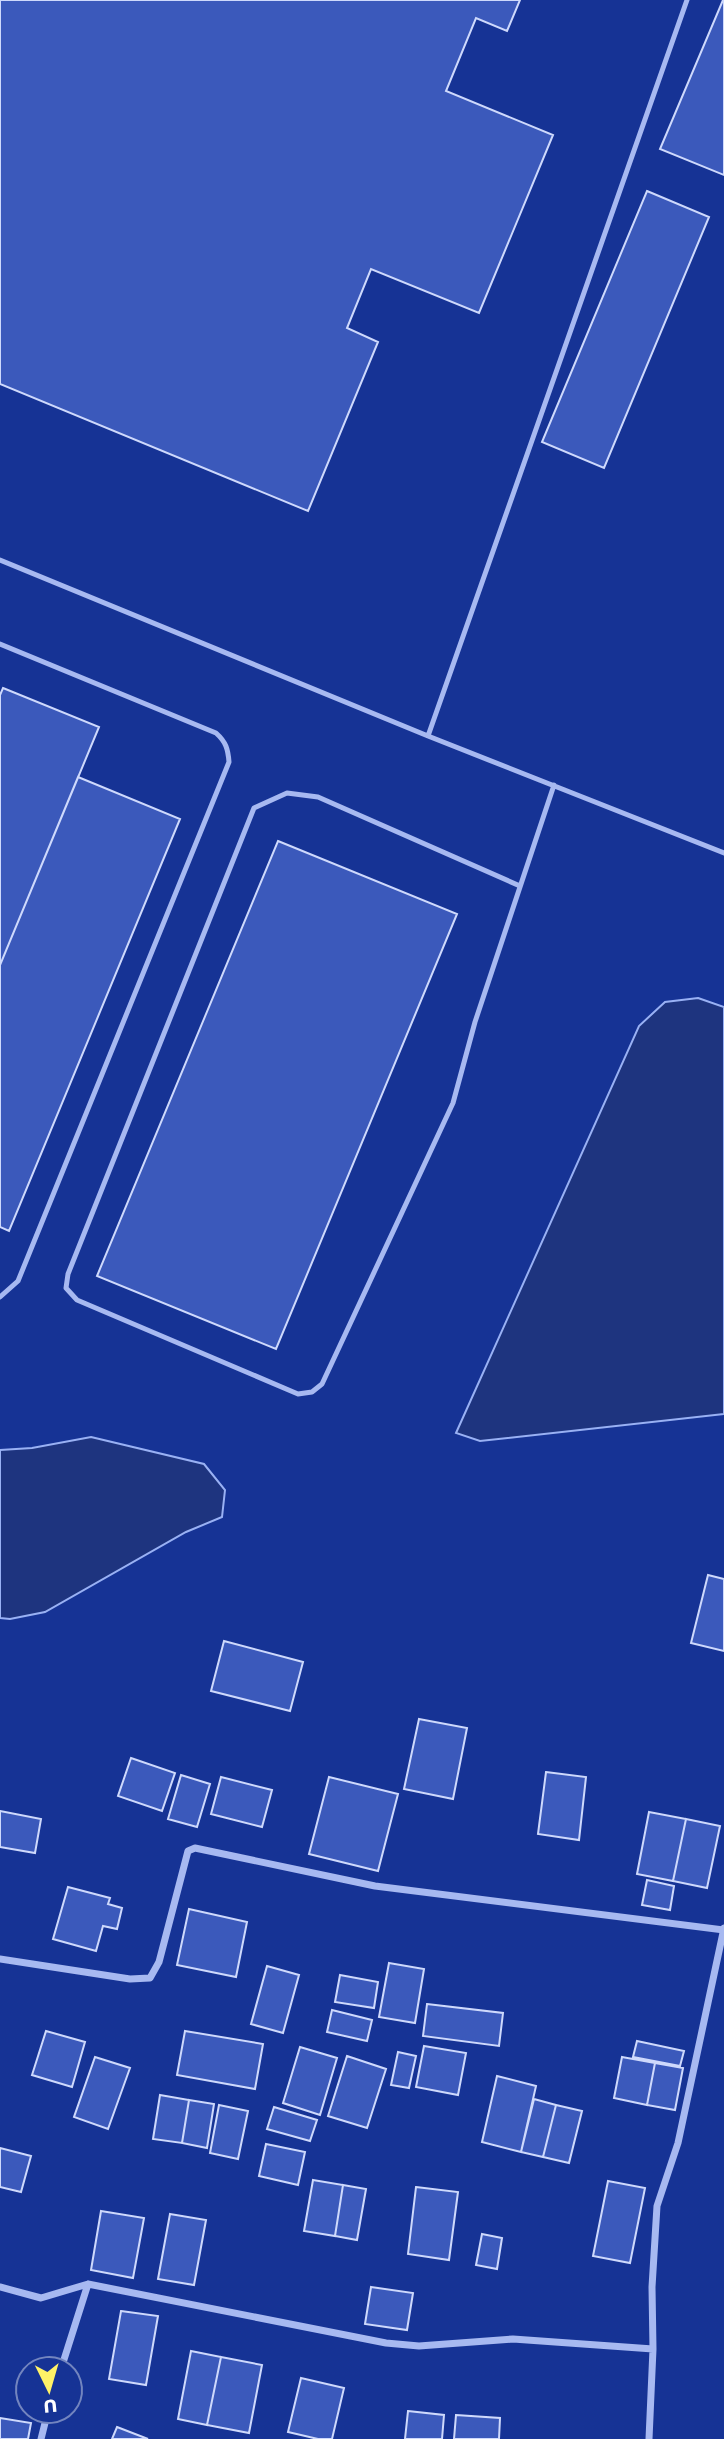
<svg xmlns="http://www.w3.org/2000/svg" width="724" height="2439" font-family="'Work Sans',sans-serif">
<rect width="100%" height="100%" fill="#163395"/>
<path fill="#1e347f" stroke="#99b1f4" stroke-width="2" d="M 698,998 L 724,1007 L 724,1414 L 480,1441 L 456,1433 L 639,1026 L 665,1002 Z
M 91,1437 L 204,1464 L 225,1490 L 222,1517 L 186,1532 L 45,1612 L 10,1619 L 0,1618 L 0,1450 L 32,1448 Z"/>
<path fill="#3b59bb" stroke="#ced9fc" stroke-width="2" d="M 0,0 L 520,0 L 507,31 L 476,18 L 446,91 L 553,135 L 479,313 L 371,269 L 347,328 L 378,342 L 308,511 L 0,384 Z
M 723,0 L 724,0 L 724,175 L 660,149 Z
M 647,191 L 709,217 L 604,468 L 542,442 Z
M 3,688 L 99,727 L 0,965 L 0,695 Z
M 78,777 L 180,819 L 9,1231 L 0,1227 L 0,965 Z
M 278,841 L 457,914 L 276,1349 L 97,1276 Z
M 708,1575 L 724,1579 L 724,1651 L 691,1643 Z
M 224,1641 L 303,1662 L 290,1711 L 211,1691 Z
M 419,1719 L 467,1728 L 453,1799 L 404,1789 Z
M 131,1758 L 175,1773 L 162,1811 L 118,1796 Z
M 546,1772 L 586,1777 L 579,1840 L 538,1834 Z
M 181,1775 L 210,1784 L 197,1827 L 168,1819 Z
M 221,1777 L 272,1790 L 262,1827 L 211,1814 Z
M 329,1777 L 398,1794 L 378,1871 L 309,1854 Z
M 0,1811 L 41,1819 L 35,1853 L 0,1847 Z
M 649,1812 L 686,1819 L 673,1881 L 637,1874 Z
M 686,1819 L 720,1826 L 707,1888 L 673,1881 Z
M 647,1880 L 674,1886 L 670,1910 L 642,1905 Z
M 68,1887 L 110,1898 L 108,1904 L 122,1908 L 117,1929 L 103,1926 L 96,1951 L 53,1939 Z
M 189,1909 L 247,1922 L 236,1977 L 177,1965 Z
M 389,1963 L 424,1969 L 415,2023 L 379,2017 Z
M 267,1966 L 299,1975 L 283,2033 L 251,2024 Z
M 340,1975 L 378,1982 L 374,2008 L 335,2002 Z
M 427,2004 L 503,2013 L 499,2046 L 423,2036 Z
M 332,2010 L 372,2020 L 367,2041 L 327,2032 Z
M 46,2031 L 85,2042 L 72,2087 L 32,2075 Z
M 185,2031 L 263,2044 L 255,2089 L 177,2075 Z
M 637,2041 L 684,2051 L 680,2066 L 633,2057 Z
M 424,2046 L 466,2053 L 458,2095 L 416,2087 Z
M 300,2047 L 337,2058 L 320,2115 L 283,2103 Z
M 398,2052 L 416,2056 L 409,2088 L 391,2085 Z
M 347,2056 L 386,2069 L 367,2128 L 328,2116 Z
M 95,2057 L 130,2068 L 108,2129 L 74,2117 Z
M 622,2057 L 655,2063 L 647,2105 L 614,2098 Z
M 655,2063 L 683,2068 L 675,2110 L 647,2105 Z
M 497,2076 L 536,2086 L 521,2152 L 482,2142 Z
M 160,2095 L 189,2100 L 182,2143 L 153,2139 Z
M 534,2099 L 556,2105 L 543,2157 L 521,2152 Z
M 189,2100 L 214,2104 L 207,2148 L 182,2143 Z
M 219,2105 L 248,2111 L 238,2159 L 210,2153 Z
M 556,2105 L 582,2111 L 569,2163 L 543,2157 Z
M 274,2107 L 317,2120 L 310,2141 L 267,2129 Z
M 266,2144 L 305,2152 L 298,2185 L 259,2176 Z
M 0,2148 L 31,2156 L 21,2192 L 0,2187 Z
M 313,2180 L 343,2185 L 335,2236 L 304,2231 Z
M 608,2181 L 645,2188 L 630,2263 L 593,2256 Z
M 343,2185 L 366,2189 L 357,2240 L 335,2236 Z
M 416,2187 L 458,2192 L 449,2260 L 408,2254 Z
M 101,2211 L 144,2218 L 133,2278 L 91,2270 Z
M 170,2214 L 206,2220 L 194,2285 L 158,2279 Z
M 482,2234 L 502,2238 L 497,2269 L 476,2265 Z
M 371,2287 L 413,2293 L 407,2330 L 365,2324 Z
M 121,2311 L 158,2316 L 146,2385 L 109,2379 Z
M 191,2351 L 221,2357 L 207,2425 L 178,2419 Z
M 221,2357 L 262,2365 L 249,2433 L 207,2425 Z
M 301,2378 L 344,2388 L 332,2439 L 318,2439 L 288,2432 Z
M 408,2411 L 444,2415 L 442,2439 L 405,2439 Z
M 456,2415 L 500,2418 L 499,2439 L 454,2439 Z
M 0,2418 L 31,2423 L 28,2439 L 0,2439 Z
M 117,2427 L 148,2439 L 112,2439 Z"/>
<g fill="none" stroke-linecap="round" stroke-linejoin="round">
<path stroke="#a7b9f1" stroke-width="5" d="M 0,560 L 428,736 L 724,853
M 0,644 L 216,733 C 226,742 228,749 229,762 L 18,1281 L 0,1297
M 428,736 L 687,0
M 520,886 L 318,797 L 287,793 L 254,808 L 68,1274 L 66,1288 L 77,1300 L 298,1394 L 312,1392 L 322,1384 L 453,1103 L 475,1022 L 554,785"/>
<path stroke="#a7b9f1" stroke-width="7" d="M 0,1959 L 130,1979 L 150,1978 L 159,1962 L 188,1851 L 195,1848 L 375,1886 L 724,1930
M 0,2287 L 41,2298 L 88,2284 L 386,2343 L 419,2346 L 513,2339 L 653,2349
M 61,2369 L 88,2284
M 41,2439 L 48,2411
M 649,2439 L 653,2349 L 652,2287 L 657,2206 L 678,2143 L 724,1928"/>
</g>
<g transform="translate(49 2390) rotate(175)"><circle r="33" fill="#163395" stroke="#7385bf" stroke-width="2"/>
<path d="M0-5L12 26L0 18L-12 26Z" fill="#fff267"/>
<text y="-10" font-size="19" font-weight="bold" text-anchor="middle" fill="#ffffff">U</text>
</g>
</svg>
